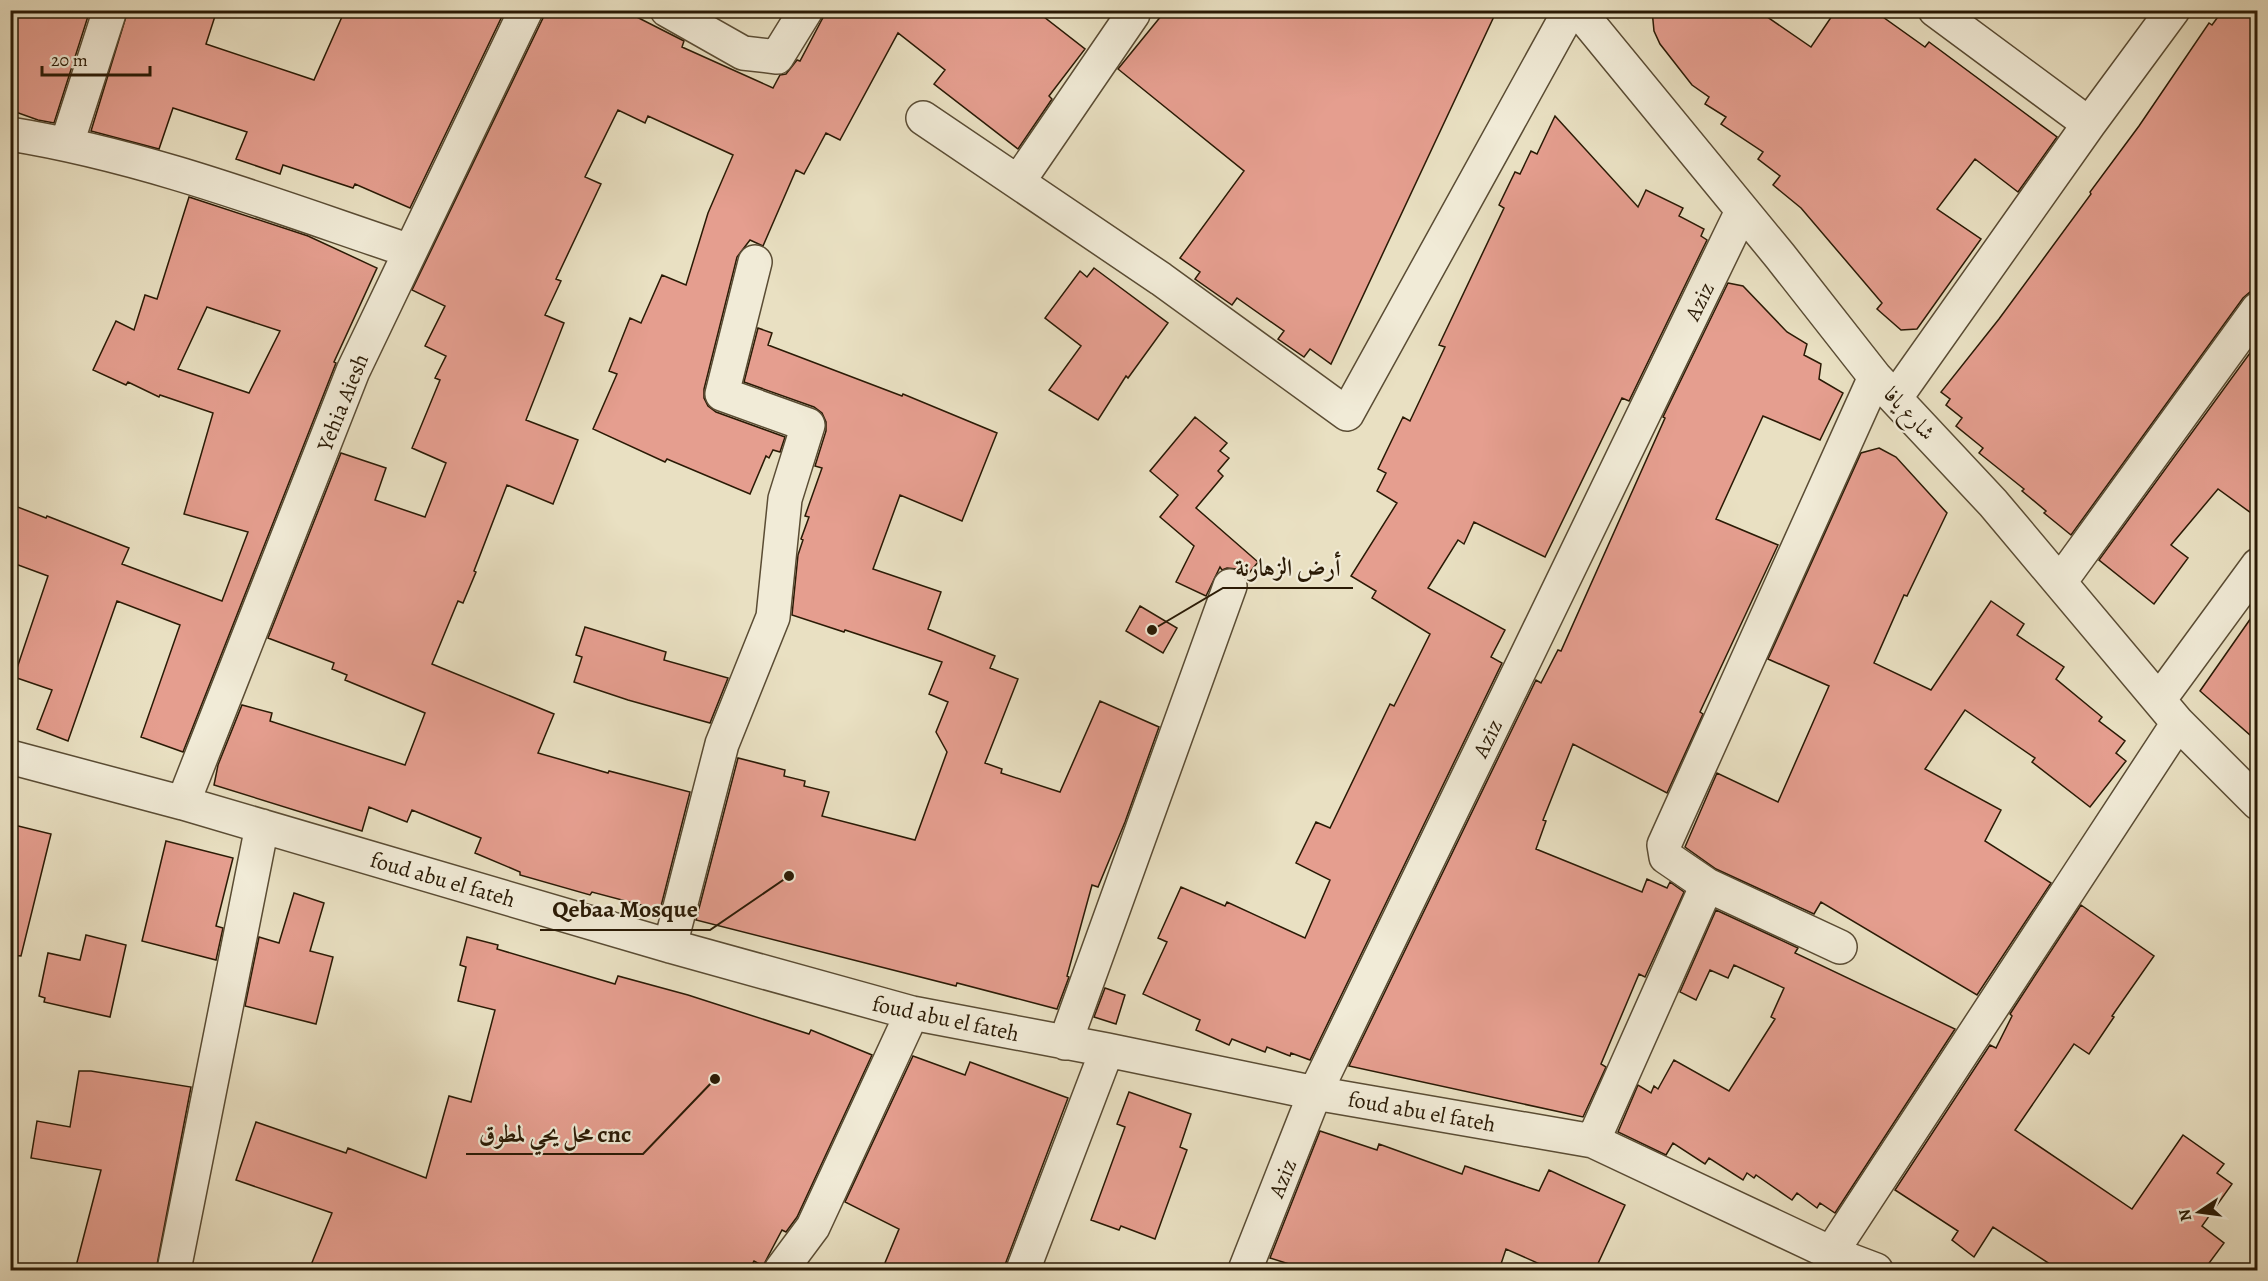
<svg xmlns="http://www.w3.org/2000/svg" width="2268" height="1281" font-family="Alegreya,Amiri,serif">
<rect width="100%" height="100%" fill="#e9e0c2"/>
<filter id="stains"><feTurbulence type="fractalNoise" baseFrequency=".00333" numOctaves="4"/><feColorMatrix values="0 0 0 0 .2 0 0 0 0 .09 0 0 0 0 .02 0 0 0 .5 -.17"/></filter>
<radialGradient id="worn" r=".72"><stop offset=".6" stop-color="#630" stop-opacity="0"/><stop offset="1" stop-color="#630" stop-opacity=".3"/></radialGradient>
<path fill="#e59e8f" stroke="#2a1a05" stroke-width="1.5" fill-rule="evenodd" d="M 10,10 L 90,10 L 54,123 L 38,120 L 10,110 Z
M 128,10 L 217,10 L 206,44 L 314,80 L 345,10 L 505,10 L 410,208 L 355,184 L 353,188 L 283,165 L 280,174 L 236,159 L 247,132 L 173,108 L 159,149 L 91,131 Z
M 544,10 L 623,10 L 684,41 L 682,47 L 773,88 L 780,75 L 786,74 L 797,60 L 800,61 L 827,10 L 1035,10 L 1085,49 L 1049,96 L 1052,99 L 1018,149 L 934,84 L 945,70 L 898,33 L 840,140 L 826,133 L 804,174 L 796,170 L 763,246 L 750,240 L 737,257 L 704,389 L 704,398 L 708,406 L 716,412 L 785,437 L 780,452 L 773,450 L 769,458 L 766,456 L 750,494 L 667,459 L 665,462 L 593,429 L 617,374 L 609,371 L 630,318 L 641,323 L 662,275 L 686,285 L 708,213 L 733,155 L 648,116 L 645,123 L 618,110 L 585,177 L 601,184 L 556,279 L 561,281 L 545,315 L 564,323 L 526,420 L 578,440 L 553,504 L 507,485 L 474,571 L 476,572 L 463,603 L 458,601 L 432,664 L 554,714 L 538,753 L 608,773 L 609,771 L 690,792 L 660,910 L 592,892 L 590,895 L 520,875 L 520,872 L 475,853 L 481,838 L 412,810 L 407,822 L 369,807 L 362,831 L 214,785 L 218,765 L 242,705 L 272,713 L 270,721 L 405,765 L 425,713 L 345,680 L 347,675 L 332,669 L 334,663 L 268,638 L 341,453 L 386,468 L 375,500 L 425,517 L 446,463 L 412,448 L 440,380 L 435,378 L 446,356 L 425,346 L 445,306 L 412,290 L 543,18 Z
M 1166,10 L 1497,10 L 1331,364 L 1310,349 L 1304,357 L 1278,339 L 1284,331 L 1237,298 L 1232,305 L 1195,279 L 1200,272 L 1180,258 L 1244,171 L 1118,69 Z
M 1652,10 L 1757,10 L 1811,47 L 1836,10 L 1873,10 L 1925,47 L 1929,42 L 2057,137 L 2018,192 L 1975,159 L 1937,209 L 1981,239 L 1917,329 L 1901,330 L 1877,309 L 1882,303 L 1801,208 L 1773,185 L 1780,176 L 1758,159 L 1763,152 L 1721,124 L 1726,117 L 1705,104 L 1709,97 L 1692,85 L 1660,44 L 1654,31 Z
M 2223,10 L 2258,10 L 2258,291 L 2250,292 L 2243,298 L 2071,535 L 2044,513 L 2046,511 L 2022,491 L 2024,489 L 1979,453 L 1983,448 L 1956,426 L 1962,418 L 1946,405 L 1950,399 L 1941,392 L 1999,319 L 2091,194 L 2090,192 L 2139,126 L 2209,23 L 2212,25 Z
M 1555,116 L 1638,207 L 1646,190 L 1683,208 L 1679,216 L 1704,229 L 1701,236 L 1707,240 L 1629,401 L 1622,398 L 1545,557 L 1474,522 L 1464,544 L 1458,540 L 1428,588 L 1505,630 L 1491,657 L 1502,663 L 1310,1060 L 1291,1053 L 1290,1056 L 1267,1047 L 1265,1052 L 1232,1039 L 1229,1045 L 1196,1030 L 1200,1020 L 1143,994 L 1167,942 L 1158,938 L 1181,887 L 1225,906 L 1227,902 L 1305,938 L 1330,880 L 1296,863 L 1316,822 L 1330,828 L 1390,704 L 1394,706 L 1430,634 L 1372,598 L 1376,591 L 1351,576 L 1397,503 L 1377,491 L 1386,473 L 1378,469 L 1403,417 L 1410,421 L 1445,347 L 1439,345 L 1504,208 L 1499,205 L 1515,172 L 1520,174 L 1531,151 L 1537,154 Z
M 189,197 L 308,236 L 377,268 L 334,362 L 336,363 L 183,752 L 141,737 L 180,625 L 117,601 L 68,741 L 37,729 L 52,690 L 14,677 L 48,576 L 10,562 L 10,504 L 46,518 L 47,516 L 129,548 L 122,564 L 222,601 L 248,532 L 184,514 L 213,413 L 160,395 L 159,397 L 128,382 L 126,385 L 93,370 L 116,321 L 134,330 L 145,295 L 157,299 ZM 207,307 L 280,331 L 249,393 L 178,369 Z
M 1094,268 L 1168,323 L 1128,378 L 1126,376 L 1098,420 L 1049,390 L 1081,346 L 1045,318 L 1080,271 L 1087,277 Z
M 1728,283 L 1743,286 L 1787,332 L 1807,344 L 1804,355 L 1821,364 L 1819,379 L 1843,393 L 1820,440 L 1763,416 L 1716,519 L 1778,545 L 1700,712 L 1703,714 L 1667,793 L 1573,744 L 1543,820 L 1546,821 L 1536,849 L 1642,892 L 1647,879 L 1667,888 L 1670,882 L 1684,892 L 1645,977 L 1639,974 L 1601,1064 L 1606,1067 L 1583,1117 L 1349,1066 L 1536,680 L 1541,683 L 1558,650 L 1561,651 L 1665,418 L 1663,417 Z
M 758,328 L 772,333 L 768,345 L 902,396 L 903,394 L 997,433 L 962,521 L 900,495 L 873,569 L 941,592 L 928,629 L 995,656 L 990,668 L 1018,679 L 985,763 L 1002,769 L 1001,773 L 1060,792 L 1100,701 L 1159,727 L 1125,822 L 1098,887 L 1092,885 L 1067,976 L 1069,977 L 1057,1009 L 957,983 L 956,986 L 696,920 L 738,758 L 785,770 L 784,776 L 805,781 L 804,786 L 829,792 L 822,816 L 915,840 L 947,752 L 936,732 L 948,702 L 929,694 L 942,662 L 845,630 L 844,632 L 792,615 L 798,555 L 803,540 L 801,539 L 809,517 L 805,516 L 822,468 L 815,466 L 826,431 L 826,422 L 822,413 L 814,407 L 744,382 Z
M 2258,342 L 2258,518 L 2218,489 L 2171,545 L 2188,558 L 2154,604 L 2099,560 Z
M 1195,417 L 1227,443 L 1220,451 L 1229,458 L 1218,471 L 1223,476 L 1196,508 L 1258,562 L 1246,577 L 1237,569 L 1227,568 L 1222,570 L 1220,567 L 1206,596 L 1176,582 L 1194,546 L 1160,517 L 1178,495 L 1150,471 Z
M 1879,448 L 1896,457 L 1947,513 L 1907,596 L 1904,595 L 1874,663 L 1931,690 L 1991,601 L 2024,624 L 2017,635 L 2064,667 L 2056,679 L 2102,717 L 2099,721 L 2125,741 L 2116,753 L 2126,761 L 2090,807 L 2032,762 L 2035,758 L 1965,710 L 1925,769 L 2001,810 L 1985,841 L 2051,883 L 1977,995 L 1821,902 L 1814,914 L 1716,869 L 1685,847 L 1717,773 L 1778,802 L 1829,686 L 1768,659 L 1861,453 Z
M 1140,606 L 1177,628 L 1163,653 L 1126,631 Z
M 2258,608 L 2258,742 L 2200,691 Z
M 585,627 L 666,652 L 664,660 L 728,678 L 710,723 L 628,700 L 574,682 L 582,657 L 576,655 Z
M 10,824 L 51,834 L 21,956 L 10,955 Z
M 166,841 L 233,858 L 216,926 L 223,928 L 216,960 L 142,941 Z
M 294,893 L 324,903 L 310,951 L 333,957 L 316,1024 L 245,1006 L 259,937 L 279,943 Z
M 2081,905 L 2154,956 L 2112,1016 L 2114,1017 L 2089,1054 L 2074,1044 L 2015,1130 L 2132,1209 L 2183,1135 L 2224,1164 L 2217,1173 L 2232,1184 L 2202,1226 L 2224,1243 L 2204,1270 L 2059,1270 L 1993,1227 L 1974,1257 L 1952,1240 L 1958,1231 L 1895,1190 L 1990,1045 L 1996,1048 L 2012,1016 L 2010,1014 Z
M 1716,910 L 1798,948 L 1795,953 L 1955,1029 L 1835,1213 L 1820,1203 L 1817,1208 L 1797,1193 L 1792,1200 L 1756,1175 L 1754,1178 L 1747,1173 L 1743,1180 L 1709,1158 L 1705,1164 L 1673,1143 L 1666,1155 L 1618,1132 L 1638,1085 L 1651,1093 L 1654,1086 L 1658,1089 L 1674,1060 L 1729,1091 L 1775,1019 L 1771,1017 L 1784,988 L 1734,965 L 1728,978 L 1710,970 L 1696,1000 L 1680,992 Z
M 86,935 L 126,945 L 110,1017 L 44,1002 L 45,998 L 39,996 L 48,953 L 80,960 Z
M 467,937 L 498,945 L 497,949 L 615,984 L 618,976 L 688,995 L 809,1034 L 811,1030 L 872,1055 L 797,1217 L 786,1232 L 782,1230 L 763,1266 L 754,1261 L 749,1270 L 309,1270 L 332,1213 L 236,1180 L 256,1122 L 346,1153 L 348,1148 L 426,1178 L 449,1096 L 471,1102 L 495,1010 L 458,1001 L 466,967 L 460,965 Z
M 1105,988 L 1125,995 L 1116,1024 L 1094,1017 Z
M 913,1056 L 965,1075 L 970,1062 L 1068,1098 L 1003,1270 L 882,1270 L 899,1229 L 845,1202 Z
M 79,1071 L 91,1071 L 191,1087 L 156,1270 L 75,1270 L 101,1170 L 31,1158 L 37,1121 L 70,1127 Z
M 1129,1092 L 1191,1114 L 1180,1147 L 1187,1150 L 1155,1239 L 1121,1226 L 1119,1230 L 1091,1220 L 1125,1127 L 1117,1124 Z
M 1320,1131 L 1377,1150 L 1379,1144 L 1462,1174 L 1465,1166 L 1539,1191 L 1549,1170 L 1625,1205 L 1595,1270 L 1553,1270 L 1506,1249 L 1499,1270 L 1308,1270 L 1270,1258 Z"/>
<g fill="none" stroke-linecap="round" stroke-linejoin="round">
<defs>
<path id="minor" d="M 667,10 L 743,53 L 777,57 L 806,10
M 1578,10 L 1780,256 L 1875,377 L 1993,503 L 2178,723 L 2258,803
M 1935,10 L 2089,124
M 923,118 L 1161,279 L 1347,414 L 1570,10
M 10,134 C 147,156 279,207 410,251
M 67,143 L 110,10
M 1018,182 L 1133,14
M 1896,397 L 2089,124 L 2173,10
M 2060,582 L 2258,309
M 2159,700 L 2258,565
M 10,757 L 183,803 L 670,946 L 912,1013 L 1107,1050 L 1315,1093 L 1593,1141 L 1831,1253 L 1876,1270
M 183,803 L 353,371 L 526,10
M 1707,885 L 1840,947
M 670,946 L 722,744 L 773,617 L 785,499 L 808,425 L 722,394 L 755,262
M 1065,1043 L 1230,586
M 1593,1141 L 1707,885 L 1666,857 L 1664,845 L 1875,377
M 1831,1253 L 2178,723
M 174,1270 L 262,826
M 781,1270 L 813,1227 L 912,1013
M 1023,1270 L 1107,1050
M 1245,1270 L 1315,1093 L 1742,211"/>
</defs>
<use href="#minor" stroke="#5a4c34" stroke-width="36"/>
<use href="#minor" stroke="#f1ebd7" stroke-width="33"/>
</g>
<g text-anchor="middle" stroke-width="4.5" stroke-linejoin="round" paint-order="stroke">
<g font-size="22" fill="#2a1a05" stroke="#f1ebd7">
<text transform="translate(1699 301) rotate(-64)" y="8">Aziz</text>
<text transform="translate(342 402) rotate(-68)" y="8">Yehia Aiesh</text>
<text transform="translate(1910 413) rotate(47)" y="8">شارع يافا</text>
<text transform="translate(1487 738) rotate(-64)" y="8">Aziz</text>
<text transform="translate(443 879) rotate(16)" y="8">foud abu el fateh</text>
<text transform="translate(946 1018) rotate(12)" y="8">foud abu el fateh</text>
<text transform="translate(1422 1111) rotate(10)" y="8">foud abu el fateh</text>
<text transform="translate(1282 1178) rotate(-68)" y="8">Aziz</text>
</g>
</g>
<path fill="none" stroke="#2a1a05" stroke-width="2" d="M1152 630L1223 588H1353M789 876L710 930H540M715 1079L643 1154H466"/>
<g fill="#2a1a05" stroke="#f1ebd7" stroke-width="2">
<circle cx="1152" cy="630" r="6"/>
<circle cx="789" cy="876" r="6"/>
<circle cx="715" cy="1079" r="6"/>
</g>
<g font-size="24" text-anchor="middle" font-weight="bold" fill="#2a1a05" stroke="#f1ebd7" stroke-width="4.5" stroke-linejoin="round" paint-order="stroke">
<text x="1288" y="576">أرض الزهارنة</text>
<text x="625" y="917">Qebaa Mosque</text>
<text x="555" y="1142">محل يحي لمطوق cnc</text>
</g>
<rect width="2268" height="1281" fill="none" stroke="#e9e0c2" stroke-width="36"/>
<rect x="12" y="12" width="2244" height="1257" fill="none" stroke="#2a1a05" stroke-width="3"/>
<rect x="18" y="18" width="2232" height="1245" fill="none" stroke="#2a1a05" stroke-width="1.5"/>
<g transform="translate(2199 1212) rotate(257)" stroke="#f1ebd7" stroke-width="4.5" paint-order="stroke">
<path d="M0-4.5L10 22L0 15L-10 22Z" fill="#2a1a05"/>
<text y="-9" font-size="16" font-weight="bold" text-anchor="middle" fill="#2a1a05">N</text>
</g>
<path d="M42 66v9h108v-9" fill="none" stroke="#2a1a05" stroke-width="3"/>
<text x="51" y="66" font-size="18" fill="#2a1a05" stroke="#f1ebd7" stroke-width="4.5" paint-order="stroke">20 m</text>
<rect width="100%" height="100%" filter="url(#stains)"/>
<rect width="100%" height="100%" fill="url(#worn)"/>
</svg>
